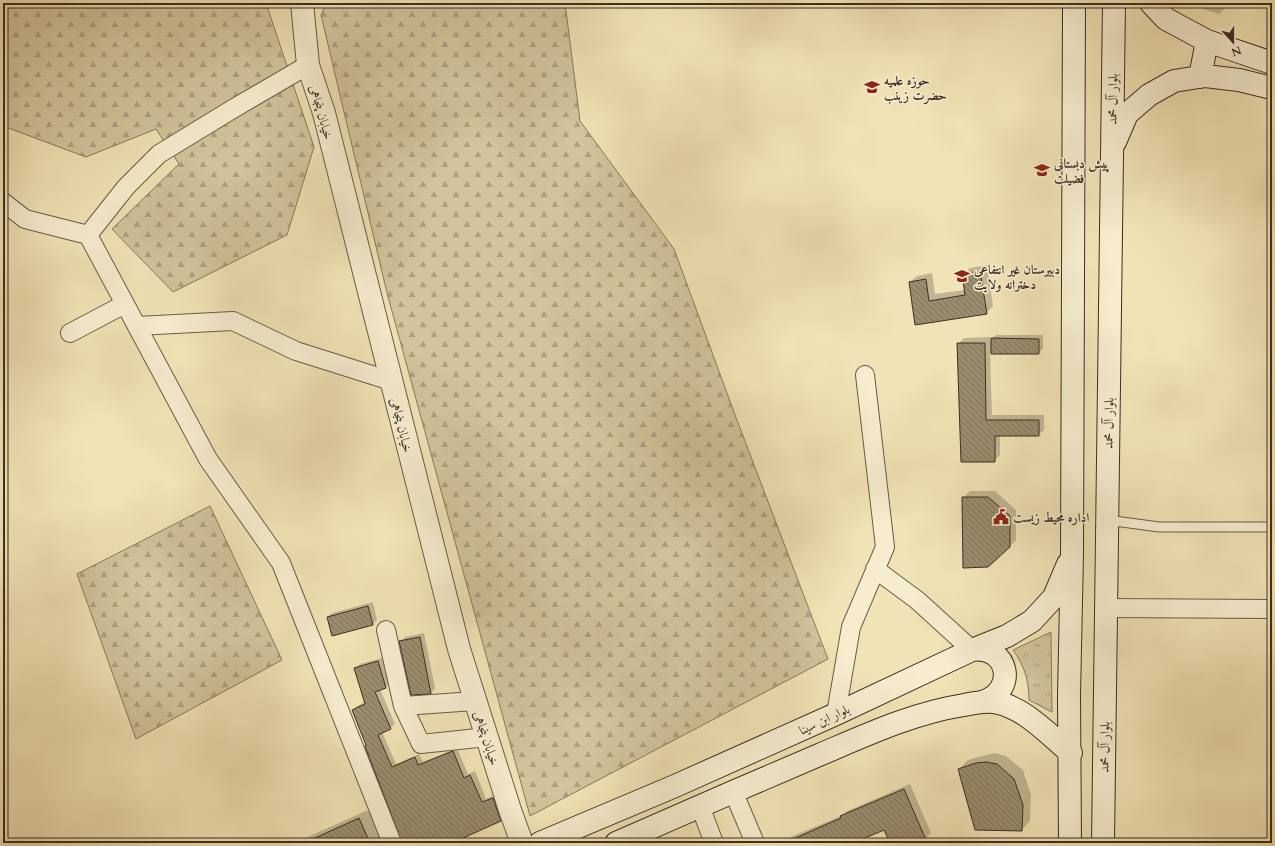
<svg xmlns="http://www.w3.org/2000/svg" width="1275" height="846" font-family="Cardo,Amiri,serif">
<defs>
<pattern id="grass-tufts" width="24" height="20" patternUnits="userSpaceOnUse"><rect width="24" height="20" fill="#d2c49c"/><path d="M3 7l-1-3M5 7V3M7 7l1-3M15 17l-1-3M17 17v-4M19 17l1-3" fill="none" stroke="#aca07f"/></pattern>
<pattern id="forest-firs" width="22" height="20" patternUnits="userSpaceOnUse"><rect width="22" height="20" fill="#d2c49c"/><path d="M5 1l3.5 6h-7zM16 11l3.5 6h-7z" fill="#aca07f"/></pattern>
<pattern id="building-back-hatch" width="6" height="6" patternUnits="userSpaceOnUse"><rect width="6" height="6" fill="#9a8d6f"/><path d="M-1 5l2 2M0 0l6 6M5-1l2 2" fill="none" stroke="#7f745b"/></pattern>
</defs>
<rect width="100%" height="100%" fill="#f1e3b5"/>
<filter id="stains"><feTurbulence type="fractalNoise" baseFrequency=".005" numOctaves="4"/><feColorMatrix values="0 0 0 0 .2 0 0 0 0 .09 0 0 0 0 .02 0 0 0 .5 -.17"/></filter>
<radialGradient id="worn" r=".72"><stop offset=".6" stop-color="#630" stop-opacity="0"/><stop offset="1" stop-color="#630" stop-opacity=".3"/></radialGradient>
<path fill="url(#grass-tufts)" stroke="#867a60" d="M 1051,632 L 1052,712 L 1029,700 C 1029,680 1024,665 1013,650 Z"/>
<path fill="url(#forest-firs)" stroke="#867a60" d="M 3,3 L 266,3 L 314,147 L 287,235 L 173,292 L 112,229 L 179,164 L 156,129 L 86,157 L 3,126 Z
M 326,3 L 565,3 L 580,121 L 674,249 L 735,415 L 828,659 L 530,816 L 387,293 L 321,15 Z
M 210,506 L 282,660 L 136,739 L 77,574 Z"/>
<path fill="#0003" d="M 1186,3 L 1228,3 L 1228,5 L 1219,14 Z
M 987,265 L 993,306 L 986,313 L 916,323 L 910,282 L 917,276 L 932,273 L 935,294 L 965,290 L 963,274 L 970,268 Z
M 996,335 L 1043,335 L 1043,349 L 1038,353 L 990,353 L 992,415 L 1044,415 L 1044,430 L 1038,435 L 1000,435 L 1000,455 L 994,461 L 958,344 L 964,338 L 990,337 L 990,341 Z
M 970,491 L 995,491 L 1016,510 L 1016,540 L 1009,547 L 963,498 Z
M 373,602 L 377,620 L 373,624 L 332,635 L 328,617 L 332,613 Z
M 424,633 L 435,688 L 431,693 L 412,694 L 400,642 L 405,637 Z
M 382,658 L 390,683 L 385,687 L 380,689 L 395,724 L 390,728 L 382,732 L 396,764 L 419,754 L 423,762 L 457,748 L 468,774 L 475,771 L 486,799 L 497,794 L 504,816 L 500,820 L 449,843 L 403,843 L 367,745 L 353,710 L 357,706 L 365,702 L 355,669 L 360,664 Z
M 995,753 L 1006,756 L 1023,770 L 1031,795 L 1030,821 L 1021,830 L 959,769 L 968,760 L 986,755 Z
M 910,784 L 931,833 L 925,839 L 915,843 L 891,843 L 885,828 L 850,843 L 776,843 L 843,815 L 847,811 Z
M 368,810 L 383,843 L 294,843 Z"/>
<path fill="url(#building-back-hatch)" stroke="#3b2f23" d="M 980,271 L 987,314 L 915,325 L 909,282 L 926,279 L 929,301 L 965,295 L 962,274 Z
M 991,338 L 1039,339 L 1039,354 L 991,354 Z
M 957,343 L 985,343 L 986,420 L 1039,420 L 1039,436 L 995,436 L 995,462 L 961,462 Z
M 962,497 L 988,497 L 1010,516 L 1010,547 L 988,567 L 963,568 Z
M 368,606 L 373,625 L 332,636 L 327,617 Z
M 420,637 L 431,694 L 411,695 L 399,641 Z
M 378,661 L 386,688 L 375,692 L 391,729 L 378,735 L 392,767 L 415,757 L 418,765 L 453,751 L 464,778 L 470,775 L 482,802 L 493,798 L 501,821 L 452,843 L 402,843 L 365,746 L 366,745 L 352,710 L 365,704 L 354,668 Z
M 986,762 L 997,764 L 1014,779 L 1023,805 L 1022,831 L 975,830 L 958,769 L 976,763 Z
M 904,789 L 926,840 L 918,843 L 890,843 L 884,830 L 853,843 L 784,843 L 841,818 L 840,816 Z
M 359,818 L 370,843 L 304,843 Z"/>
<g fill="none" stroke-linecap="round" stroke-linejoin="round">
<defs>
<path id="service" d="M 1107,520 L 1159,527 L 1272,527"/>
<path id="minor" d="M 3,202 L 25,219 L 88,235 L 208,459 L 281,563 L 392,843
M 88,235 L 126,187 L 159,154 L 231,110 L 308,65
M 137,326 L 233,321 L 296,351 L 391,381
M 70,333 L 125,304
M 875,569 L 917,600 L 972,650
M 1106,608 L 1272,609
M 386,630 L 403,706
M 475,701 L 403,706 L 421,744 L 487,737
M 836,714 L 851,627 L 885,547 L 865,375
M 733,791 L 755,843
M 700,806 L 714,843"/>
<path id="tertiary" d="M 302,3 L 308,65 L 324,113 L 459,649 L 510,810 L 522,843"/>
<path id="secondary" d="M 1151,3 L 1166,19 L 1207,41 L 1272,63
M 1200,77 L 1207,41
M 1115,142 L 1127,114 L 1149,95 L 1174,81 L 1205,76 L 1239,80 L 1272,88
M 972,650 C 1009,645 1018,691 982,702
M 540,843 L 675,786 L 836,714 L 972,650 L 1007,636 L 1032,621 L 1054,597 L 1068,564
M 616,843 C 684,813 751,784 819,755 C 866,735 913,713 964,705 C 973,703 984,701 994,702 C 1023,706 1049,735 1071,753
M 1070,843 L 1069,696 L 1072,553 L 1074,3
M 1103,843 L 1114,3"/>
</defs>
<use href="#service" stroke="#685c48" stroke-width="11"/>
<use href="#minor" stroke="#685c48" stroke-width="20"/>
<use href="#tertiary" stroke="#685c48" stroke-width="24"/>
<use href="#secondary" stroke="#3b2f23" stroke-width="24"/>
<use href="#service" stroke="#f6edcf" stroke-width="9"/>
<use href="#minor" stroke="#f6edcf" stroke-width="18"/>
<use href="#tertiary" stroke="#f6edcf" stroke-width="22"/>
<use href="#secondary" stroke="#f6edcf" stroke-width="22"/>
</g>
<defs>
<symbol id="school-bare" viewBox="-9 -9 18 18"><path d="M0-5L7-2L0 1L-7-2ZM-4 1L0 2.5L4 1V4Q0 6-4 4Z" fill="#8f2418" stroke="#f6edcf" stroke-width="2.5" paint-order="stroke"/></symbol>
<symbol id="civic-bare" viewBox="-9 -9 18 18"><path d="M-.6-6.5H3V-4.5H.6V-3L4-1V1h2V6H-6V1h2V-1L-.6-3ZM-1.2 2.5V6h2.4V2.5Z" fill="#8f2418" stroke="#f6edcf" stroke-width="2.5" paint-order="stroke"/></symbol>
</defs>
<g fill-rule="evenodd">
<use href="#school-bare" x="861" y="76" width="22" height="22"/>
<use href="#school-bare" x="1031" y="159" width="22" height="22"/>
<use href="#school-bare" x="951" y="265" width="22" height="22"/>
<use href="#civic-bare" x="990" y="506" width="22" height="22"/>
</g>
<g text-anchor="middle" stroke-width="3" stroke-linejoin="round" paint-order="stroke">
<g font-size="13" font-weight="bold" fill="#3b2f23" stroke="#f6edcf" text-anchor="start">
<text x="884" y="85">حوزه علمیه<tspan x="884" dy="15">حضرت زینب</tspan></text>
<text x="1054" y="168">پیش دبستانی<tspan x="1054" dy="15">فضیلت</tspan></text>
<text x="974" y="274">دبیرستان غیر انتفاعی<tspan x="974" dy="15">دخترانه ولایت</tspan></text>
<text x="1013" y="522">اداره محیط زیست</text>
</g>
<g font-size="13" fill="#3b2f23" stroke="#f6edcf">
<text transform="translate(1112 99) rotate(-89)" y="5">بلوار آل محمد</text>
<text transform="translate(322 112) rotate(74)" y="5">خیابان پنجاهی</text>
<text transform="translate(1108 423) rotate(-89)" y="5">بلوار آل محمد</text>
<text transform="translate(402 425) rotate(76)" y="5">خیابان پنجاهی</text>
<text transform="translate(824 719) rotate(-25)" y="5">بلوار ابن سینا</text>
<text transform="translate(487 738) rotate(72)" y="5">خیابان پنجاهی</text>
<text transform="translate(1104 747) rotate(-89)" y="5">بلوار آل محمد</text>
</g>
</g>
<rect width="1275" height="846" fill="none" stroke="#f1e3b5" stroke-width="16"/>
<rect x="4" y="4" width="1267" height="838" fill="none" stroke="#3b2f23" stroke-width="2"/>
<rect x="8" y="8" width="1259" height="830" fill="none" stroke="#3b2f23"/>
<g transform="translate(1233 42) rotate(159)" stroke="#f6edcf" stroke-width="3" paint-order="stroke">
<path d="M0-3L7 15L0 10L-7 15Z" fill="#3b2f23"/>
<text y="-6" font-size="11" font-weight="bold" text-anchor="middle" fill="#3b2f23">N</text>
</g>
<rect width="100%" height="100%" filter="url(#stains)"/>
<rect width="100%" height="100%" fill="url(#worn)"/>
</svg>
